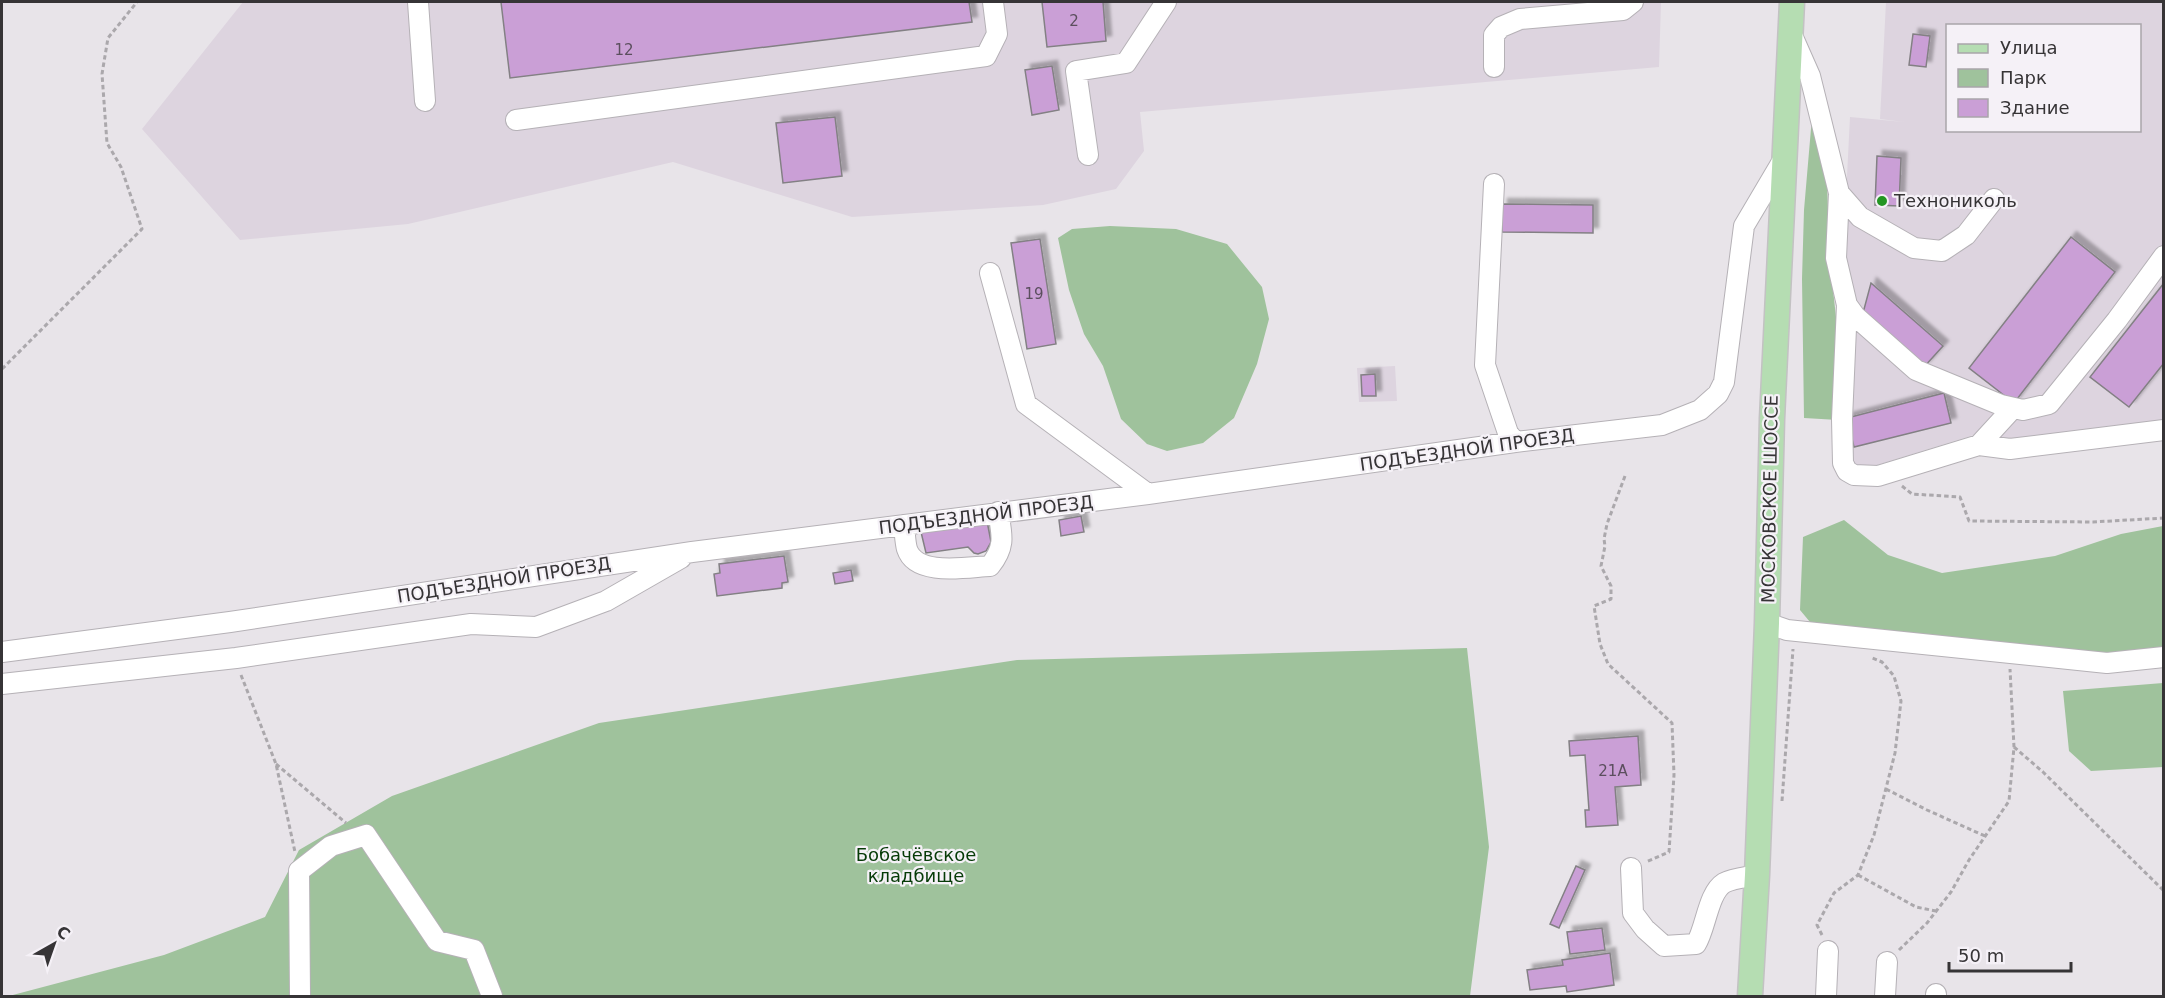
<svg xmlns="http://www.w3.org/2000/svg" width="2165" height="998" font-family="'DejaVu Sans',sans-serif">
<defs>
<filter id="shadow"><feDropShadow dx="5.5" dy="-5.5" stdDeviation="1.5" flood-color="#0004"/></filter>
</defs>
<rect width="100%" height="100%" fill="#e8e4e9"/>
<path fill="#ddd4df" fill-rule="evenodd" d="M 243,2 L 1661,2 L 1659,67 L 1140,112 L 1144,151 L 1116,189 L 1043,205 L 852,217 L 673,162 L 408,224 L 240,240 L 142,129 Z
M 1886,2 L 2163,2 L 2163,422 L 2007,443 L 1980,433 L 1858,471 L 1847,463 L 1843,255 L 1850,117 L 1904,122 L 1880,119 ZM 1948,26 L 2140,26 L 2140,130 L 1948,130 Z
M 1395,366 L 1397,401 L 1359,402 L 1357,368 Z"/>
<path fill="#9fc29c" d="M 1812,117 L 1827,182 L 1830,263 L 1836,317 L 1838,420 L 1804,418 L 1802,279 L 1804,210 Z
M 1110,226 L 1176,229 L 1227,244 L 1262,287 L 1269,319 L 1257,364 L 1234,418 L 1203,443 L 1167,451 L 1147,444 L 1121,419 L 1103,366 L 1084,334 L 1069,290 L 1058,238 L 1072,229 Z
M 1844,520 L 1888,555 L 1942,573 L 2055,556 L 2121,534 L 2163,526 L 2163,648 L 2105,657 L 1810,622 L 1800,610 L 1803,537 Z
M 1467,648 L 1489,847 L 1470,996 L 9,996 L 164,955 L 265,917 L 299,850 L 392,796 L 599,723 L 1017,660 Z
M 2163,683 L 2163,767 L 2091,771 L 2069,751 L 2063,691 Z"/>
<path fill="#ca9fd6" stroke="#838084" stroke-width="1.5" filter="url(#shadow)" d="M 501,2 L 969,2 L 972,22 L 510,78 Z
M 1042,2 L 1103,2 L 1106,41 L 1047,47 Z
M 1913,34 L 1930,36 L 1926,67 L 1909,65 Z
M 1052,66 L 1059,110 L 1032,115 L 1025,70 Z
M 835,117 L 842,176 L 783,183 L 776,123 Z
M 1877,156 L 1901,158 L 1899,206 L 1875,205 Z
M 1502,204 L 1593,205 L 1593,233 L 1502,232 Z
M 2071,237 L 2115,272 L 2014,403 L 1969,368 Z
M 1040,239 L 1056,344 L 1027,349 L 1011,243 Z
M 1871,283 L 1943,346 L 1924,367 L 1863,313 Z
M 2164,283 L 2164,363 L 2129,407 L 2090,377 Z
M 1375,374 L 1376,396 L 1362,396 L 1361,375 Z
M 1944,393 L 1951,423 L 1854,447 L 1847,418 Z
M 1081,516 L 1084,532 L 1061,536 L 1059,520 Z
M 987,521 L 991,542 L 986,551 L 978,554 L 974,553 L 968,547 L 926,553 L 921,532 Z
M 784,556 L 788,582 L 782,583 L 782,588 L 717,596 L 714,574 L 720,573 L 719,564 Z
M 851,570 L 853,581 L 835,584 L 833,573 Z
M 1638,736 L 1641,785 L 1615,787 L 1618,825 L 1586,827 L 1585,810 L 1589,810 L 1585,755 L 1570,756 L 1569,741 Z
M 1576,866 L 1585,870 L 1559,928 L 1550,924 Z
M 1602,928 L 1605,950 L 1570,954 L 1567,932 Z
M 1610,953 L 1614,985 L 1567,992 L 1566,986 L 1530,990 L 1527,970 L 1563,965 L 1562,960 Z"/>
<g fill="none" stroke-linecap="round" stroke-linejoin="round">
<defs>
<path id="minor" d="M 418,2 L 425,101
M 1791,33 L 1810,76 L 1839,193 L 1860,217 L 1914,248 L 1942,251 L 1966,235 L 1994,199
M 1494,67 L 1494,35 L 1501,27 L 1520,19 L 1623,10 L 1633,2
M 516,120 L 986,56 L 997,34 L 993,2
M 1088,155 L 1076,71 L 1126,63 L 1166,2
M 1494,184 L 1485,365 L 1508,433 L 1515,442
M 1839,193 L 1836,258 L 1847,305 L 1855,316 L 1916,370 L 2001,405 L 2023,410 L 2049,404 L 2117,320 L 2164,256
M 990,273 L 1026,404 L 1148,494
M 1847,305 L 1842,419 L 1843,463 L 1847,471 L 1854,475 L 1878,476 L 1979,445 L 2010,449 L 2164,430
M 1979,445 L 2013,408
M 904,525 C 905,533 905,542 907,549 C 916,577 967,567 990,566 C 1006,546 1002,535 998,512
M 1767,623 L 1787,630 L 2107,663 L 2164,657
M 2,652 L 230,622 L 692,552 L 1148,494 L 1515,442 L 1662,425 L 1700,410 L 1718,394 L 1724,382 L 1744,226 L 1783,160
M 2,684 L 236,658 L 471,624 L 536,627 L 606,601 L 681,558
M 1631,868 L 1633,913 L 1645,929 L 1664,946 L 1696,944 C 1706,928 1708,893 1724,883 C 1733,878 1748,877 1757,875
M 300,996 L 299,871 L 331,846 L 366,835 L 437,941 L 474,950 L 492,996
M 1826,996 L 1828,951
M 1885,996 L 1887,962
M 1936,996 L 1936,994"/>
<path id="major" d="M 1750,996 L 1757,875 L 1767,623 L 1772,419 L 1792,2"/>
</defs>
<use href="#minor" stroke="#b5b1b6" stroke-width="22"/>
<use href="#major" stroke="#c3c2c3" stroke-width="27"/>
<path stroke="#aba8ac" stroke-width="3" stroke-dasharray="4.5 3" stroke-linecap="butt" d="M 2,369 L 142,229 L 121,167 L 107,143 L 102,74 L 108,38 L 137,2
M 1625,476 L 1607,524 L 1604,539 L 1605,546 L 1601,566 L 1611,586 L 1611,599 L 1594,606 L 1600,644 L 1608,664 L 1672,723 L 1674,775 L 1669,852 L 1646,862
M 1902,486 L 1912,494 L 1960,497 L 1969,521 L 2093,522 L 2164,518
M 241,675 L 276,764 L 295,852
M 2014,747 L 2043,772 L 2164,891
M 276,764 L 346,823
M 1886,789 L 1927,810 L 1985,836
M 1782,801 L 1793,649
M 1858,875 L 1916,907 L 1936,911
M 1822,935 L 1817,925 L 1834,893 L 1858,875 L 1874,835 L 1895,753 L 1901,701 L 1894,676 L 1882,662 L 1870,657
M 1899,950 L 1927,923 L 1951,892 L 1969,860 L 2009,801 L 2014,747 L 2010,669"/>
<use href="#minor" stroke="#fff" stroke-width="20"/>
<use href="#major" stroke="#b5ddb2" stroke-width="24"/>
</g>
<circle fill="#239523" stroke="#f5f1f7" stroke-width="2" cx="1882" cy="201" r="6"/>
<g text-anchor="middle" stroke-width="4.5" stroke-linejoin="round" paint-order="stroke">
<g font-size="15" fill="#5b4f5e">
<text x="1074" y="26">2</text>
<text x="624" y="55">12</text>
<text x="1034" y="299">19</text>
<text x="1613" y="776">21А</text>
</g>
<g font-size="18" fill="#363436" stroke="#f5f1f7" text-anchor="start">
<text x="1894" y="207">Технониколь</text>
</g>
<g font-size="18" fill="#363436" stroke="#f5f1f7">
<text transform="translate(1467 450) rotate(-8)" y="6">ПОДЪЕЗДНОЙ ПРОЕЗД</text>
<text transform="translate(1770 499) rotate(-89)" y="6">МОСКОВСКОЕ ШОССЕ</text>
<text transform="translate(986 515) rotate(-7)" y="6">ПОДЪЕЗДНОЙ ПРОЕЗД</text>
<text transform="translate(504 580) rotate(-9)" y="6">ПОДЪЕЗДНОЙ ПРОЕЗД</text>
</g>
<g font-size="18" fill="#063b07" stroke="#f5f1f7">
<text x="916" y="861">Бобачёвское<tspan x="916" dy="21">кладбище</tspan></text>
</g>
</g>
<rect width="2165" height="998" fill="none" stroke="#363436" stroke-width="6"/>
<rect x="1946" y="24" width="195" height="108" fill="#f5f1f7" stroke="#a9a5aa" stroke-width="1.5"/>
<rect x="1958" y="44" width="30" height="9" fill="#b5ddb2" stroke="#a9a5aa" stroke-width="1.5"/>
<text x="2000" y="54" font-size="18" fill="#363436">Улица</text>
<rect x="1958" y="69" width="30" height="18" fill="#9fc29c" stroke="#a9a5aa" stroke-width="1.5"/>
<text x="2000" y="84" font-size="18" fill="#363436">Парк</text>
<rect x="1958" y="99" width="30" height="18" fill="#ca9fd6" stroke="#a9a5aa" stroke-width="1.5"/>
<text x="2000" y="114" font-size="18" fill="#363436">Здание</text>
<g transform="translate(54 944) rotate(40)" stroke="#f5f1f7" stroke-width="4.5" paint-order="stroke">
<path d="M0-4.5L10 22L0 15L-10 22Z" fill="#363436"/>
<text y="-9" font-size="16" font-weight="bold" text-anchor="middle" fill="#363436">С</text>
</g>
<path d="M1949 962v9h122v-9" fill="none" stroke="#363436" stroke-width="3"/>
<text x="1958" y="962" font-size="18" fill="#363436" stroke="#f5f1f7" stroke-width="4.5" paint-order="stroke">50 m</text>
</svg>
